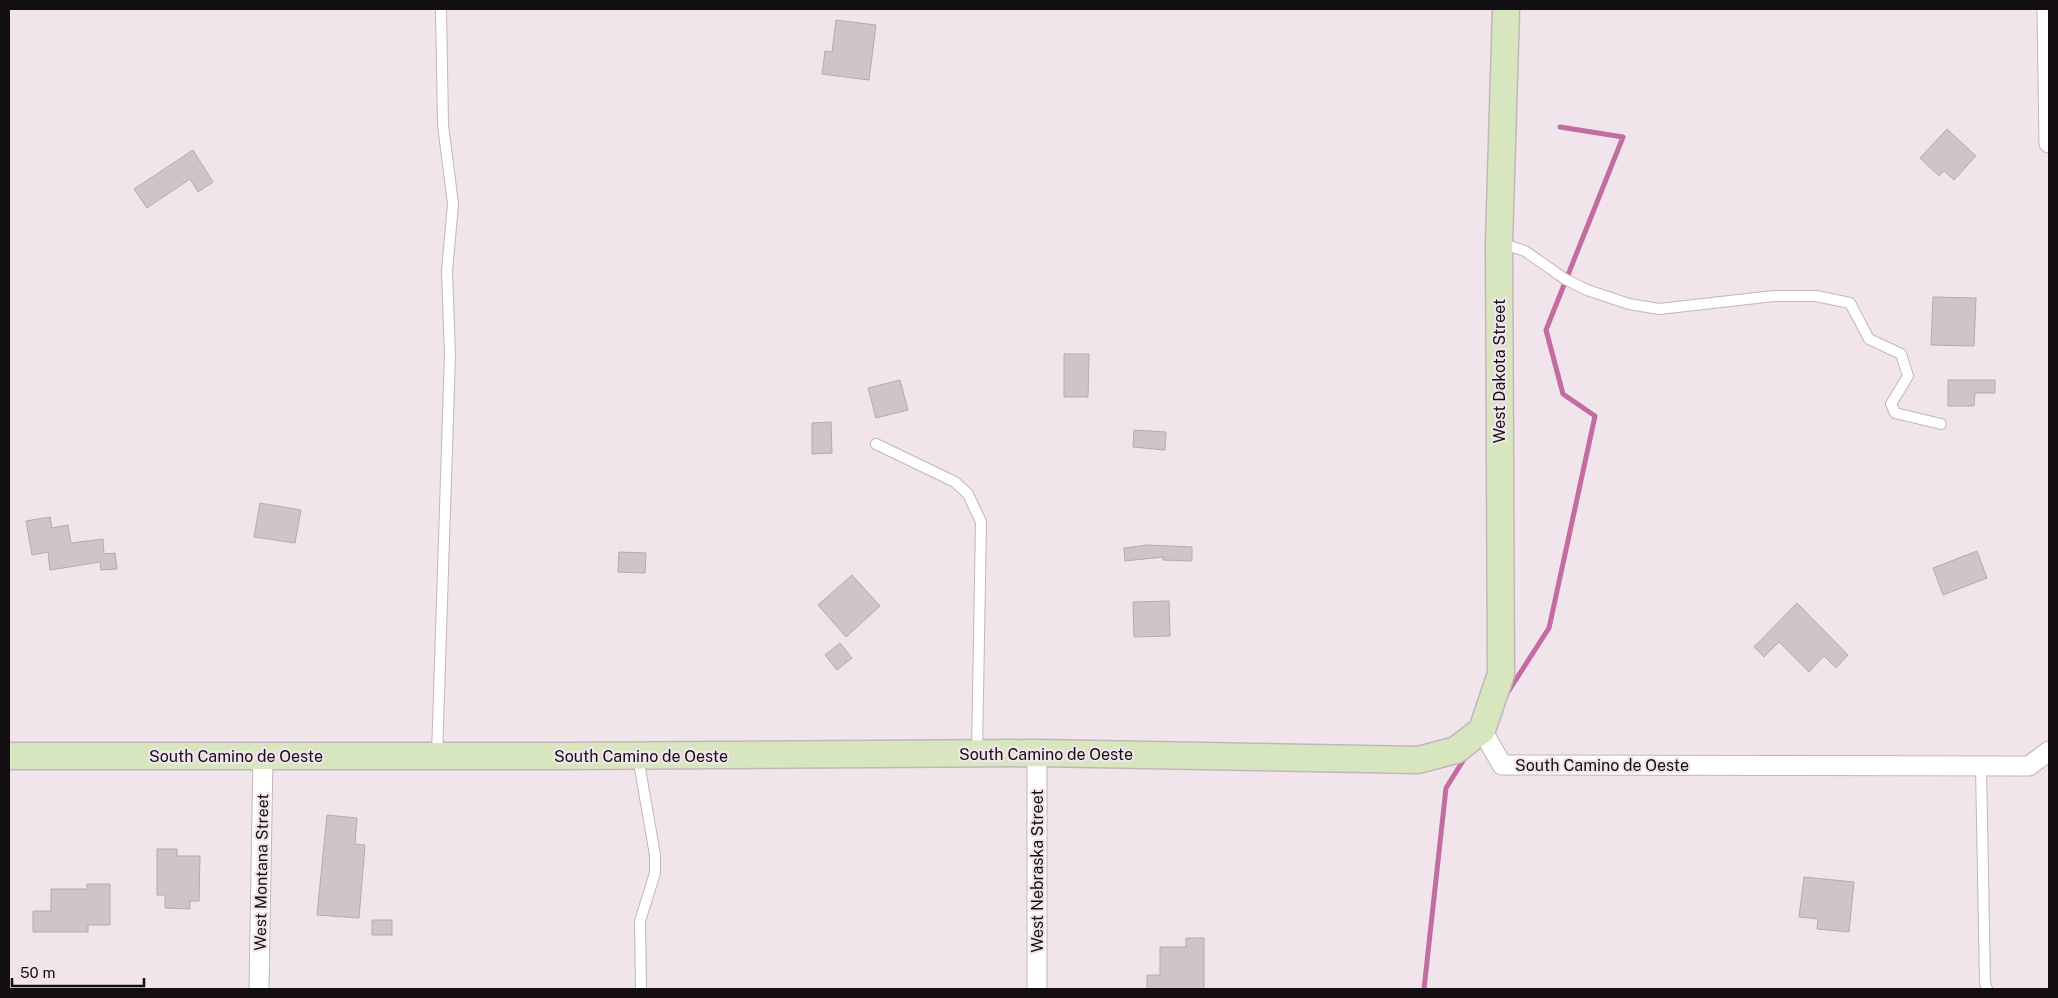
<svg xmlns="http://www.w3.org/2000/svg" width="2058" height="998" font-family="'Public Sans',sans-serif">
<rect width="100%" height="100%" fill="#f1e5eb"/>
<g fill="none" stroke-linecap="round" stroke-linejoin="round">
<path stroke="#c36ca2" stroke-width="5" d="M 1506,695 L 1549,628 L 1595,416 L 1563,394 L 1546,330 L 1623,137 L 1560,127
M 1424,989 L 1446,788 L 1466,756"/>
</g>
<path fill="#d0c4ca" stroke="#b5aab0" d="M 836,20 L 876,25 L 869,80 L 822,74 L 825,51 L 832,52 Z
M 1947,129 L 1976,156 L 1954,180 L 1944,171 L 1939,176 L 1920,158 Z
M 193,150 L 213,182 L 198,192 L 190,179 L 147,208 L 134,189 Z
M 1933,297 L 1976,298 L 1974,346 L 1931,345 Z
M 1064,354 L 1089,354 L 1088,397 L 1064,397 Z
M 900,380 L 908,410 L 876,418 L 868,388 Z
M 1948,380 L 1995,380 L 1995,393 L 1975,393 L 1974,406 L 1948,406 Z
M 831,422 L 832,453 L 812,454 L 812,423 Z
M 1134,430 L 1166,432 L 1165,450 L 1133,447 Z
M 260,503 L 301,510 L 295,543 L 254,537 Z
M 50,517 L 52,528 L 68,525 L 71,543 L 103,539 L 104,554 L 115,553 L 117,569 L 101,570 L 100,562 L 50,570 L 48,552 L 32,555 L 26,521 Z
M 1148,545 L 1192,547 L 1192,561 L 1163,560 L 1163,557 L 1125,561 L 1124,548 Z
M 1977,551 L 1987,578 L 1943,595 L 1933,568 Z
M 619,552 L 646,553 L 645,573 L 618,572 Z
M 852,575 L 880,606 L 846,637 L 818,605 Z
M 1169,601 L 1170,636 L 1134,637 L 1133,602 Z
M 1797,603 L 1848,655 L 1836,668 L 1824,656 L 1809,672 L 1779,642 L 1764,657 L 1754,647 Z
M 840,643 L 852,658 L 837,670 L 825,655 Z
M 327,815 L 357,818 L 355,844 L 365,845 L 359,918 L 317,915 Z
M 157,849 L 177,849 L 177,856 L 200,856 L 199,901 L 190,901 L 190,909 L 165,908 L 165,895 L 157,895 Z
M 1804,877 L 1854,882 L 1849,932 L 1817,929 L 1818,919 L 1799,917 Z
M 87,884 L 110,884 L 110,925 L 88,925 L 88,932 L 33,932 L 33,911 L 51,911 L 51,889 L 87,889 Z
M 372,920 L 392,920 L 392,935 L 372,935 Z
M 1186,938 L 1204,938 L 1204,989 L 1147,989 L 1147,975 L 1160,975 L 1160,947 L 1186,947 Z"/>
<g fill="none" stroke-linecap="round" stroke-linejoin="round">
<defs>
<path id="lane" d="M 1500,243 L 1525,251 L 1565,279 L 1587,290 L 1629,304 L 1659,309 L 1774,296 L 1816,296 L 1850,303 L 1869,339 L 1901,354 L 1908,376 L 1891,404 L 1895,413 L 1941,424
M 876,444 L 955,482 L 968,494 L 981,522 L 977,752
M 437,755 L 450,355 L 447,271 L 453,204 L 443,125 L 441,9
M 638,757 L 655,855 L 655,873 L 640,921 L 641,989
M 1981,766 L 1985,983 L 1987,989"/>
<path id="street" d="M 2047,9 L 2049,143
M 1482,730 L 1502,765 L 2029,766 L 2049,751
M 1037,753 L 1037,989
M 259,989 L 263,755"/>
<path id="secondary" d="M 9,756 L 564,756 L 1037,753 L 1418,760 L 1456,750 L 1482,730 L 1501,674 L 1499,243 L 1506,9"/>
</defs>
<use href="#lane" stroke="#c2b6bd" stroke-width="12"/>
<use href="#street" stroke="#c2b6bd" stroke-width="21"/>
<use href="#secondary" stroke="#c2b6bd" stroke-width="29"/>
<use href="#lane" stroke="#fff" stroke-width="10"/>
<use href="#street" stroke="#fff" stroke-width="19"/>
<use href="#secondary" stroke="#d7e6be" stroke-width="26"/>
</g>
<g text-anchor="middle" stroke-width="4.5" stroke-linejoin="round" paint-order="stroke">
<g font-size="16" fill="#120e11" stroke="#f1e5eb">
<text transform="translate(1499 371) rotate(-90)" y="6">West Dakota Street</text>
<text x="1046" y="760">South Camino de Oeste</text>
<text x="236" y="762">South Camino de Oeste</text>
<text x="641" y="762">South Camino de Oeste</text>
<text x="1602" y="771">South Camino de Oeste</text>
<text transform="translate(1037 871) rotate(-90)" y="6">West Nebraska Street</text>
<text transform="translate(261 872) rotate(-89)" y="6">West Montana Street</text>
</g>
</g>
<rect width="2058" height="998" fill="none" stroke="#120e11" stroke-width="20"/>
<path d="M12 978v8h132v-8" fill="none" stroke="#120e11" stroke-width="2.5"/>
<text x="20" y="978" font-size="15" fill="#120e11" stroke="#f1e5eb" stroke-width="4" paint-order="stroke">50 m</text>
</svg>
